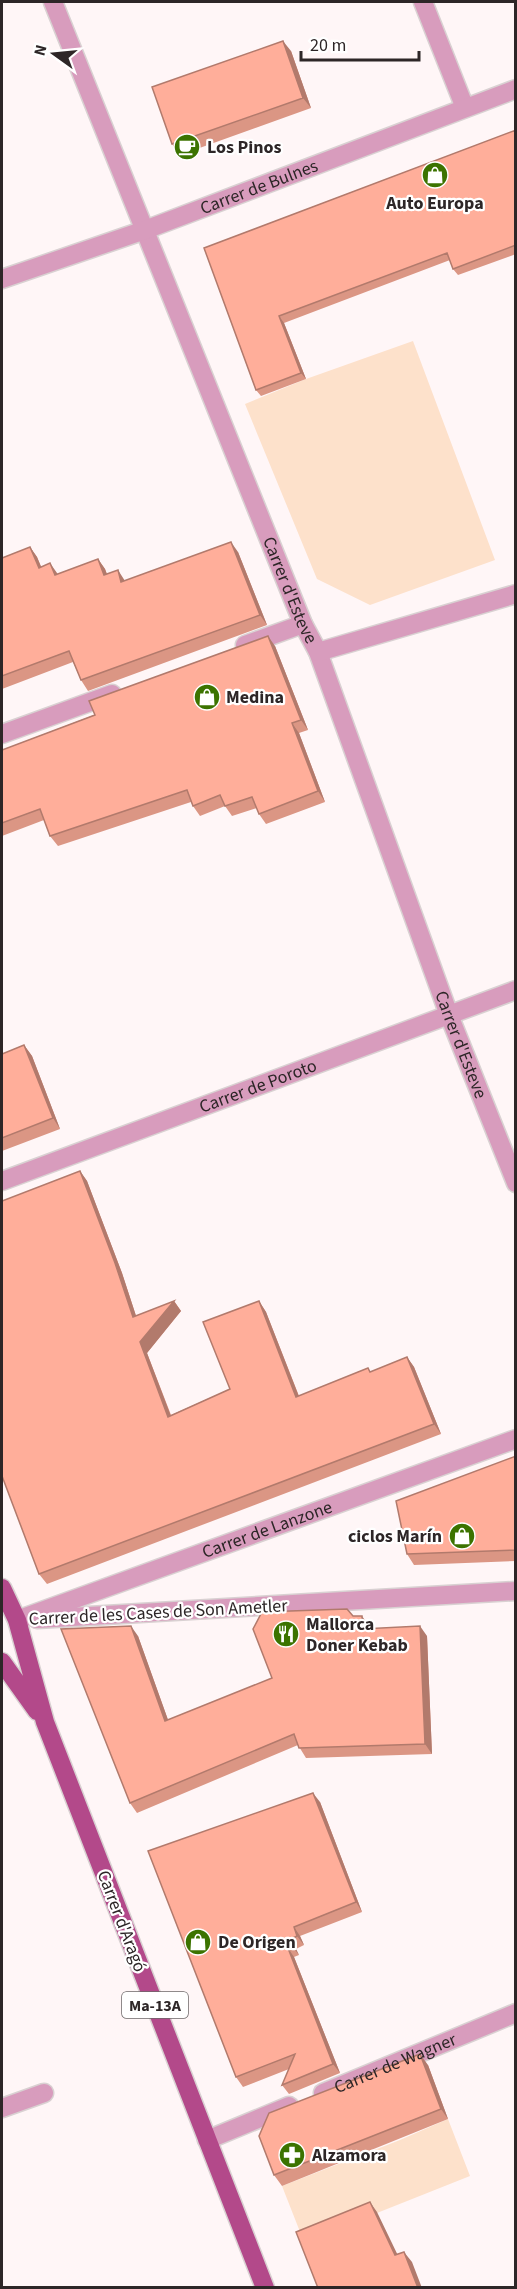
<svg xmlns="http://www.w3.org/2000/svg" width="517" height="2289" font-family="'Source Sans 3',sans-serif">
<rect width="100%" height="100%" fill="#fff6f7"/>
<path fill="#fde1cb" d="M 413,341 L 495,560 L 370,605 L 317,579 L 245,404 L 306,379 Z
M 448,2119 L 470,2176 L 304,2242 L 282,2186 L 400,2140 Z"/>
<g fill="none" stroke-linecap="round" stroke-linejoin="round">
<defs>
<g id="minor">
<path id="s1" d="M 53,2 L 303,624 L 318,652 L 449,1015 L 516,1183"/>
<path d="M 423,2 L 465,108"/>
<path id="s2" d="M 2,279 L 145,230 L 516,89"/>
<path d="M 245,645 L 303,624"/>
<path d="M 318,652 L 516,594"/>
<path d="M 2,734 L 112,694"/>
<path id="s3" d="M 2,1181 L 516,990"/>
<path d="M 37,1619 L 516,1591"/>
<path id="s4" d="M 17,1620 L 516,1439"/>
<path id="s5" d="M 323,2093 L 516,2013"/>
<path d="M 2,2108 L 44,2093"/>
<path d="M 207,2140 L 289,2106"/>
</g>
<path id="primary" d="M 2,1588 L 17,1620 L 45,1722 L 265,2288
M 2,1662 L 37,1711"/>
</defs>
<use href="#minor" stroke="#d9d1d2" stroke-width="21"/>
<use href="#primary" stroke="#d9d1d2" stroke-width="21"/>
<use href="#minor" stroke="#d89cbd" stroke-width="18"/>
<use href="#primary" stroke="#b3498a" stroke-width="18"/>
</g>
<path fill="#db9684" d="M 291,51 L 311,108 L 180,155 L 172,144 Z
M 516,130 L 516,254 L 458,275 L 453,269 L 450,260 L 284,323 L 306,379 L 261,396 L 256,390 L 204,248 Z
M 30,547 L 37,557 L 41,567 L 58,574 L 98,559 L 105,569 L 107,574 L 125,581 L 238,552 L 267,625 L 88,691 L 81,680 L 73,662 L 2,689 L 2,558 Z
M 275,646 L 308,730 L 299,733 L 325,802 L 266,824 L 259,814 L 257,808 L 232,816 L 225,806 L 200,816 L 193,806 L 191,802 L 58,846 L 50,836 L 44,820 L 2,836 L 2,750 Z
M 24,1045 L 32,1056 L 60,1129 L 2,1151 L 2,1054 Z
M 80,1171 L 87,1181 L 122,1273 L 136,1316 L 174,1301 L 181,1311 L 147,1353 L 171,1415 L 230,1389 L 259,1301 L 266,1312 L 299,1396 L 371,1372 L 407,1357 L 414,1367 L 441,1434 L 47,1584 L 39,1574 Z
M 516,1456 L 516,1561 L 414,1565 L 407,1554 Z
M 353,1616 L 369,1626 L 369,1628 L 427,1636 L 432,1754 L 306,1758 L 298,1745 L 137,1813 L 130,1803 L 138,1636 L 168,1720 L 272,1678 Z
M 320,1802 L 362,1912 L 300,1936 L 304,1945 L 296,1949 L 299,1955 L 294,1957 L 340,2073 L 289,2094 L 282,2085 L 289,2069 L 243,2087 L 236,2077 Z
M 428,2065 L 448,2119 L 282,2186 L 274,2175 Z"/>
<path fill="#b27a6c" d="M 283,41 L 291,51 L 311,108 L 303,98 Z
M 279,316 L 284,323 L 306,379 L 301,373 Z
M 231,542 L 238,552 L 267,625 L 260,615 Z
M 30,547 L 37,557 L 46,578 L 39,568 Z
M 98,559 L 105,569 L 111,586 L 104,575 Z
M 50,563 L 57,573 L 62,586 L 55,575 Z
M 118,570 L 125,581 L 121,582 Z
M 268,636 L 275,646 L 308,730 L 301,720 Z
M 292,723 L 299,733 L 325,802 L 318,791 Z
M 24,1045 L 32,1056 L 60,1129 L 53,1118 Z
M 80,1171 L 87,1181 L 122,1273 L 140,1328 L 133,1317 Z
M 174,1301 L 181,1311 L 147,1353 L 175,1427 L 168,1417 L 140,1342 Z
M 259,1301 L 266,1312 L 303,1407 L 296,1397 Z
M 407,1357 L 414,1367 L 441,1434 L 434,1424 Z
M 362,1616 L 369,1626 L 369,1639 L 362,1629 Z
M 131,1626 L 138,1636 L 172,1731 L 165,1721 Z
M 420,1626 L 427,1636 L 432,1754 L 425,1744 Z
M 313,1793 L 320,1802 L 362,1912 L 356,1902 Z
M 294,1927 L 300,1936 L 304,1945 L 297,1936 Z
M 289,1940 L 296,1949 L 299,1955 L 292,1946 Z
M 288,1948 L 294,1957 L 340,2073 L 333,2064 Z
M 420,2054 L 428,2065 L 448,2119 L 441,2109 Z
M 370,2202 L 377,2212 L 403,2266 L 395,2255 Z
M 404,2252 L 412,2262 L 422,2288 L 418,2288 Z"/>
<path fill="#ffae9a" stroke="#b27a6c" stroke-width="1.5" d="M 283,41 L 303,98 L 172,144 L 152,87 Z
M 516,130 L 516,245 L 453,269 L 447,253 L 279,316 L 301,373 L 256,390 L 204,248 Z
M 231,542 L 260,615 L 81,680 L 69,651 L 2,676 L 2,558 L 30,547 L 39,568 L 50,563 L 55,575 L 98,559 L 104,575 L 118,570 L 121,582 Z
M 268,636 L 301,720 L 292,723 L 318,791 L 259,814 L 252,797 L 225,806 L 220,795 L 193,806 L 187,790 L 50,836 L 40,809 L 2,823 L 2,750 L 95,715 L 89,701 Z
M 24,1045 L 53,1118 L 2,1138 L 2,1054 Z
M 80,1171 L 115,1263 L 133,1317 L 174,1301 L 140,1342 L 168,1417 L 230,1389 L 203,1322 L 259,1301 L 296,1397 L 368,1368 L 370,1372 L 407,1357 L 434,1424 L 39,1574 L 2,1476 L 2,1201 Z
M 516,1456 L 516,1550 L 407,1554 L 396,1501 Z
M 347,1609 L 353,1616 L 362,1616 L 362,1629 L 420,1626 L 425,1744 L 299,1748 L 294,1734 L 130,1803 L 61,1629 L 131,1626 L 165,1721 L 272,1678 L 253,1629 L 262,1612 Z
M 313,1793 L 356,1902 L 294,1927 L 297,1936 L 289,1940 L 292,1946 L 288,1948 L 333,2064 L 282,2085 L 295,2054 L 236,2077 L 148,1851 Z
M 420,2054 L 441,2109 L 274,2175 L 259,2136 L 269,2113 Z
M 370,2202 L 395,2255 L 404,2252 L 418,2288 L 318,2288 L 296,2232 Z"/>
<defs>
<symbol id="cafe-disc" viewBox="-11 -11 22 22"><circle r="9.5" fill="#3c7300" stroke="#fff"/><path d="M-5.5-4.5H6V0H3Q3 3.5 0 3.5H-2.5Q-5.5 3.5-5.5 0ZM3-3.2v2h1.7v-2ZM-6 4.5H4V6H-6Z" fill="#fff"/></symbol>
<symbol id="shop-disc" viewBox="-11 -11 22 22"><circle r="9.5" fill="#3c7300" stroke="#fff"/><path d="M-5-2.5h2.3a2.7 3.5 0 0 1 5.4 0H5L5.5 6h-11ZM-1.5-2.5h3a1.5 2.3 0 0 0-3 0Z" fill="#fff"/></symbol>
<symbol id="restaurant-disc" viewBox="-11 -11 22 22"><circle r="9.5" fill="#3c7300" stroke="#fff"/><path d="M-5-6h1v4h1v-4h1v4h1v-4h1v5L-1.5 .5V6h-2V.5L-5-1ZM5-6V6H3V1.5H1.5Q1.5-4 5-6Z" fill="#fff"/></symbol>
<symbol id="pharmacy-disc" viewBox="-11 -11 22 22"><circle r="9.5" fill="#3c7300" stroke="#fff"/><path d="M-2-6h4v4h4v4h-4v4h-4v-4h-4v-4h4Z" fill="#fff"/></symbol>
</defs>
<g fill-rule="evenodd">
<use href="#cafe-disc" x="172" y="132" width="30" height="30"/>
<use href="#shop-disc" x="420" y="160" width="30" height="30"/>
<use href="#shop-disc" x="192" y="682" width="30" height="30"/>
<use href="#shop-disc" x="447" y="1521" width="30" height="30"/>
<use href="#restaurant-disc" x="271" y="1619" width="30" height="30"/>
<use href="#shop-disc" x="183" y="1927" width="30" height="30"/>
<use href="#pharmacy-disc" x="277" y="2140" width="30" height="30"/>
</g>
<g text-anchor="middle" stroke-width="4.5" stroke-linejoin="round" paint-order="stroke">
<rect fill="#fff" stroke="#6c6768" stroke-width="1.5" x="122" y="1992" width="66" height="26" rx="4.5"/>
<g font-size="16" font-weight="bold" fill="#2d2627">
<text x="155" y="2011">Ma-13A</text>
</g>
<g font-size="18" font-weight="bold" fill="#2d2627" stroke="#fff" text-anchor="start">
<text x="207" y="153">Los Pinos</text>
<text x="435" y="209" text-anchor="middle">Auto Europa</text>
<text x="226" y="703">Medina</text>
<text x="442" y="1542" text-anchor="end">ciclos Marín</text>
<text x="306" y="1630">Mallorca<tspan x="306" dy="21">Doner Kebab</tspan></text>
<text x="218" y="1948">De Origen</text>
<text x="312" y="2161">Alzamora</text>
</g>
<g font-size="18" fill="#2d2627" stroke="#fff">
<text dy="6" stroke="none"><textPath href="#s2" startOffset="273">Carrer de Bulnes</textPath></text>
<text dy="6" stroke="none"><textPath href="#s1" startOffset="634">Carrer d'Esteve</textPath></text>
<text dy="6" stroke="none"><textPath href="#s1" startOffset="1120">Carrer d'Esteve</textPath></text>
<text dy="6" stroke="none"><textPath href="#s3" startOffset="273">Carrer de Poroto</textPath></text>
<text dy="6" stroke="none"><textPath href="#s4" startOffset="266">Carrer de Lanzone</textPath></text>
<text transform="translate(158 1612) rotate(-3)" y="6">Carrer de les Cases de Son Ametler</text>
<text transform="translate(122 1921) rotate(69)" y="6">Carrer d'Aragó</text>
<text dy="6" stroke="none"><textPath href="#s5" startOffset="78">Carrer de Wagner</textPath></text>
</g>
</g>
<rect width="517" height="2289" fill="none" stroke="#2d2627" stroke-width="6"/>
<g transform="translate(54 54) rotate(285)" stroke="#ffffff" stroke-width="4.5" paint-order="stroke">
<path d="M0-4.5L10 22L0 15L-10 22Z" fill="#2d2627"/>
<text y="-9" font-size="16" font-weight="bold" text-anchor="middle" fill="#2d2627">N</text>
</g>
<path d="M301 51v9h118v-9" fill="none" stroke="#2d2627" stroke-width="3"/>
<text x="310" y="51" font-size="18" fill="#2d2627" stroke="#ffffff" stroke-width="4.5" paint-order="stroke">20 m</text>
</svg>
